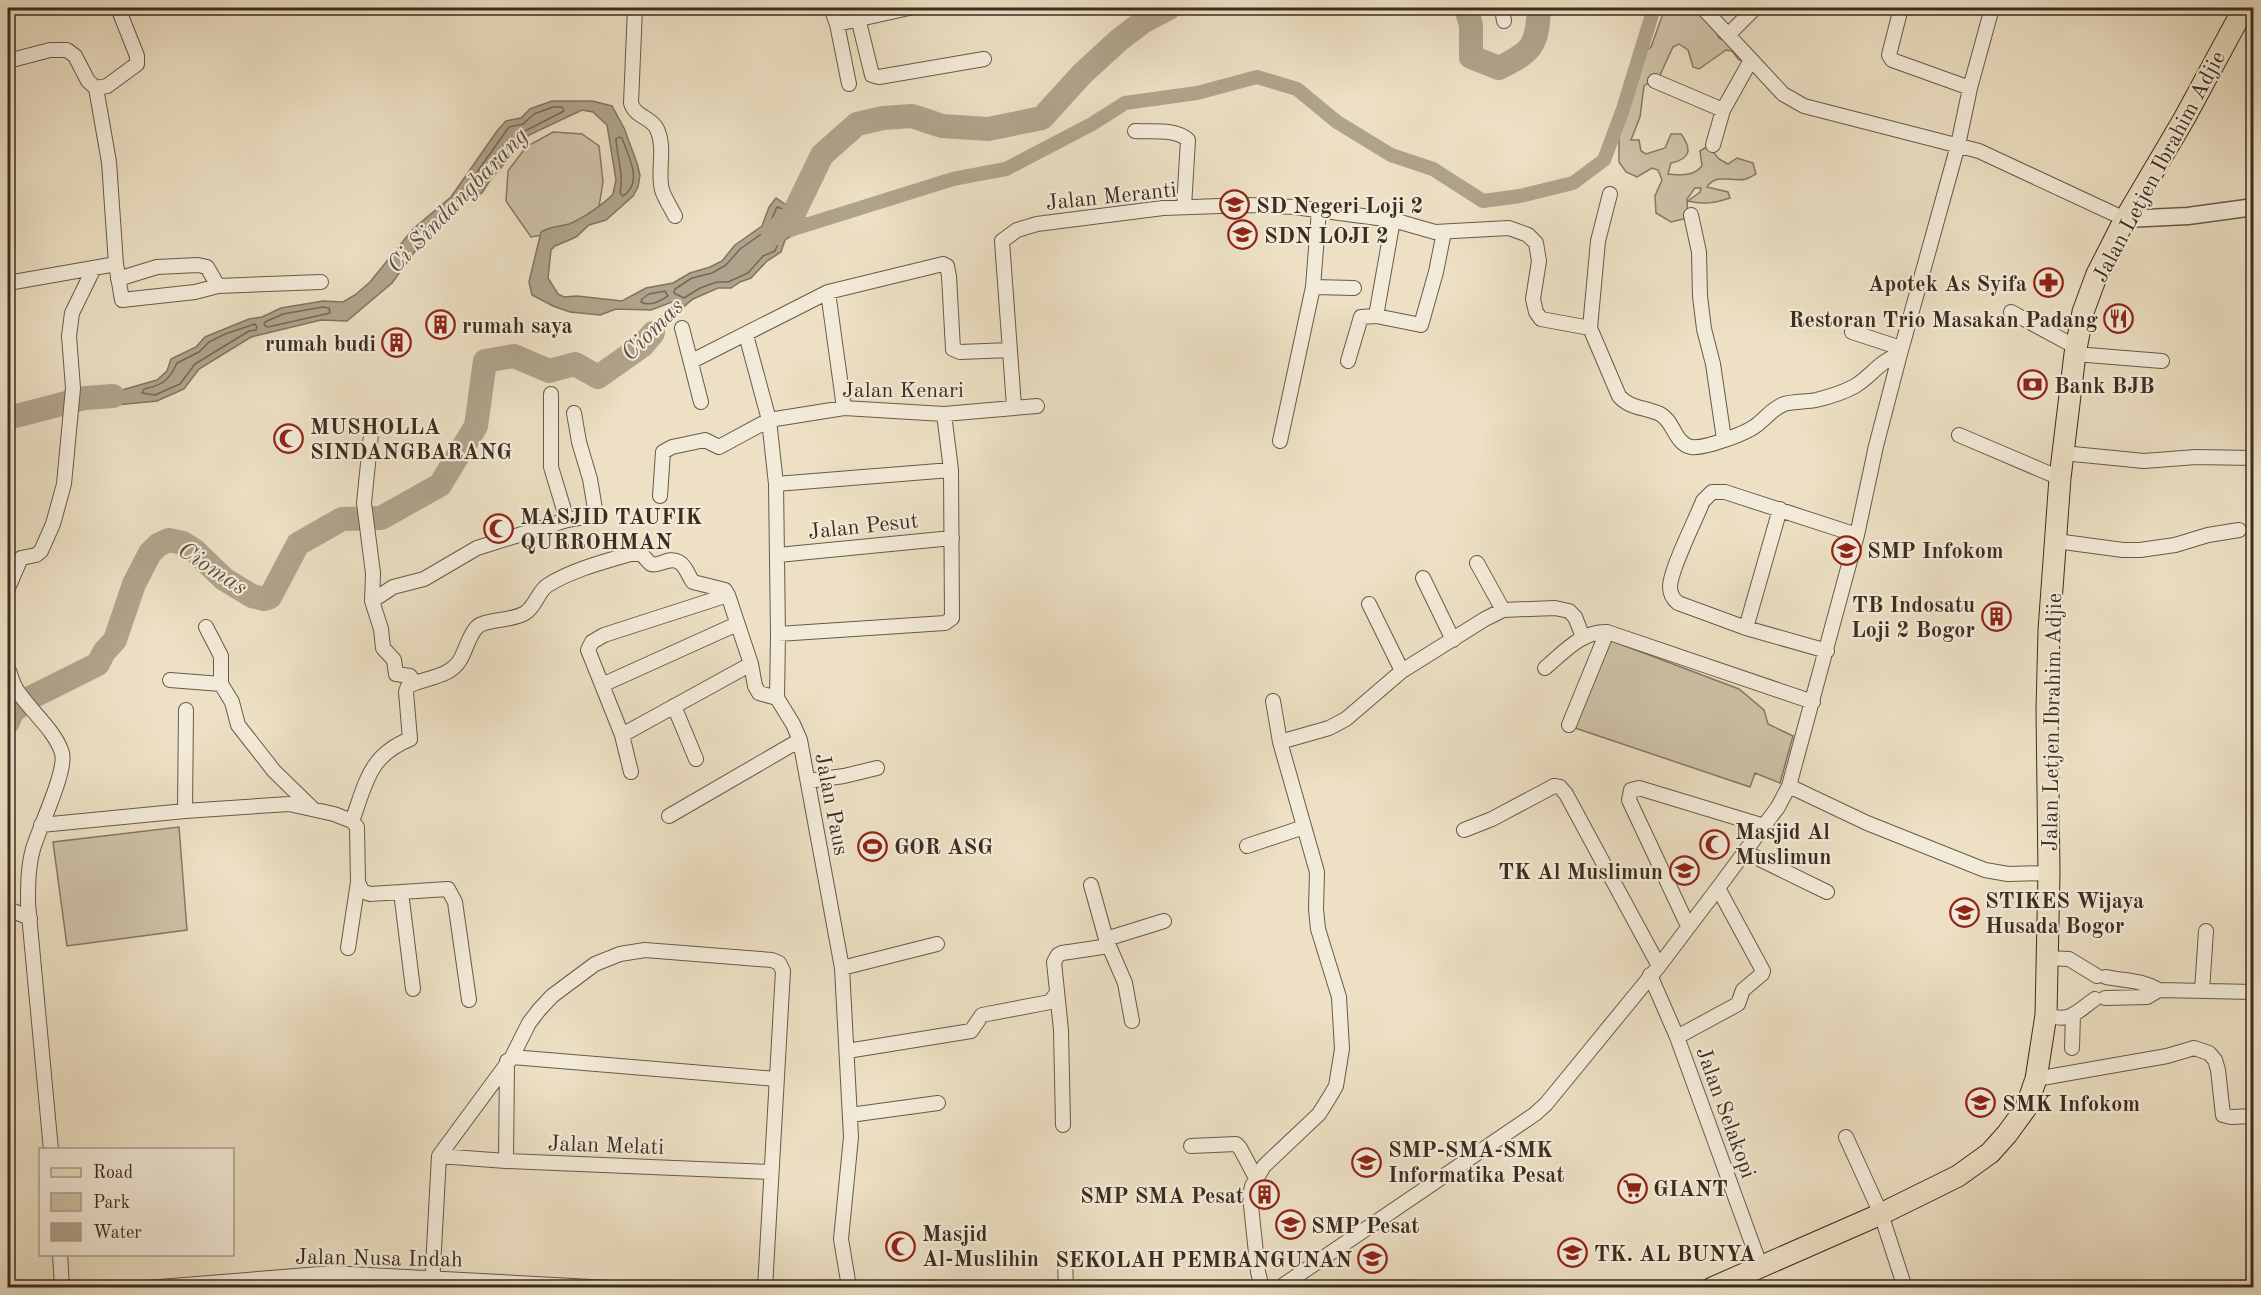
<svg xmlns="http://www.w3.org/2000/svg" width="2261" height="1295" font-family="'Old Standard TT',serif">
<rect width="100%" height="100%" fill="#ede0c4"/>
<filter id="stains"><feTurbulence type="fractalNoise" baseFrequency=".00333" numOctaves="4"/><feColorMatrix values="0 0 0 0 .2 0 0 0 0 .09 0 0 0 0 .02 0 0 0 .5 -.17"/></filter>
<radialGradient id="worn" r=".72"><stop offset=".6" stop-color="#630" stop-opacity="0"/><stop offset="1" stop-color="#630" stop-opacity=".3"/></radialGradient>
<path fill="#cfc2a8" stroke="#857864" stroke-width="1.5" d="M 1665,8 L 1705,8 L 1719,38 L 1740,49 L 1742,60 L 1739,60 L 1732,51 L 1726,50 L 1699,69 L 1693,67 L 1688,50 L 1679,44 L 1673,47 L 1660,75 L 1644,86 L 1640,117 L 1631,140 L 1639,140 L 1641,151 L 1646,154 L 1665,148 L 1671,134 L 1681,134 C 1692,149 1691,159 1671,163 L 1668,174 C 1680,175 1693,177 1702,166 L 1700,151 L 1708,146 L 1719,159 L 1728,164 L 1737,158 L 1753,163 L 1756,174 C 1752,176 1749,178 1746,179 C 1732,183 1717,172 1707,187 L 1728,192 L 1730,198 C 1715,203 1703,205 1688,201 L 1700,192 L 1701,188 L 1695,188 L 1687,199 L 1688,218 L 1671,222 L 1656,213 L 1655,196 L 1662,180 L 1658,170 L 1652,168 L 1637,177 L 1626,172 L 1619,162 L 1619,106 L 1624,87 L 1642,54 L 1651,47 Z
M 553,132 L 582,134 L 599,146 L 603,182 L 599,206 L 570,230 L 531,237 L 506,201 L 508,171 L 526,147 Z
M 1612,641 L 1739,689 L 1764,710 L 1768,724 L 1793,736 L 1780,783 L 1755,773 L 1750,787 L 1575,728 L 1606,644 Z
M 179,827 L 187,930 L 67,946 L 53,842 Z"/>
<path fill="#b0a38c" stroke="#817460" stroke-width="1.5" d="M 552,101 L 592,101 L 612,106 L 624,128 L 637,163 L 640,175 L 638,187 L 633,196 L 606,220 L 589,225 L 576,237 L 555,246 L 551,250 L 548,278 L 558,294 L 564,297 L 577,296 L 622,301 L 646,288 L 673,283 L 690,273 L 710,267 L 722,261 L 735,245 L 762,226 L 769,207 L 776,198 L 807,219 C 808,232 794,233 785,240 L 781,252 L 767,261 L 751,278 L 740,282 L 731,288 L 718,288 L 693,299 L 657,329 L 649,345 L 620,361 L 620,355 C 631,348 673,309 677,300 L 651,310 L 616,309 L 600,315 L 570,312 L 553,306 L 532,295 L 529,282 L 541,232 C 550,226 559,227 569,224 C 582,219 604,204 613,194 L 616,180 L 607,125 L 593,112 L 582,110 L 529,135 L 491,179 L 482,193 L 466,201 L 449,215 L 416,250 L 392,283 L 347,321 L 321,320 L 251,337 L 199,369 L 184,389 L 157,401 L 116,405 L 80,403 L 81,391 L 115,392 L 157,380 L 167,371 L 171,359 L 196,347 L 205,337 L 249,319 L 262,317 L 281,308 L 323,301 L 343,302 L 355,295 L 370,282 L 413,229 L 451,197 L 497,131 L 506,121 L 521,118 L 530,109 Z"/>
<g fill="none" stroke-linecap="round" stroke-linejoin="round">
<path stroke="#766856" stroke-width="1.5" d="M 553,107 L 562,107 L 564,111 L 525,131 L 487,175 L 478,188 L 468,193 L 465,192 L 465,189 L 509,127 L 523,124 L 534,114 Z
M 619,137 L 622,138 C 628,155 644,183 623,196 L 620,193 C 624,175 617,157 616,139 Z
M 777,207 L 783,209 L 799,224 L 781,236 L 775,251 L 763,256 L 748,273 L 728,282 L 717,282 L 700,288 L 684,298 L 674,293 L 675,289 L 692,278 L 712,273 L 726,265 L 740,249 L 767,230 Z
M 665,291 L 668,296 C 660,301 650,307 641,302 L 642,299 L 649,294 Z
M 323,307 L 329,308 L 330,313 L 268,327 L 264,325 L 265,322 L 283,314 Z
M 255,324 L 257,327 L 256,330 L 249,331 L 195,364 L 180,384 L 155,395 L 142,393 L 144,389 C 162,385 169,381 177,363 L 199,352 L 209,342 L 225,334 Z"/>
<path stroke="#b0a38c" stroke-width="14" d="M 790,230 L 953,179 L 1006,169 L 1092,124 L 1125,103 L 1197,93 L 1257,77 L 1297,89 L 1337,122 L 1391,155 L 1433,169 L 1483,201 L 1520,196 L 1573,183 L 1604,160 L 1623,109 L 1654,8"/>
<path stroke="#b0a38c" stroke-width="24" d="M 1466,8 L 1471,25 L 1471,57 L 1499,68 C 1533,51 1537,46 1539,8
M 773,234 L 793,215 L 822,155 L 857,124 L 883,118 L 912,116 L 942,126 L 988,129 L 1042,118 L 1082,74 L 1119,40 L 1144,21 L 1169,8
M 8,418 L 85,398 L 113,396
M 8,722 L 12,712 L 32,697 L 98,664 L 104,652 L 115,640 L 134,584 L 150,553 L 158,545 L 169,540 L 183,543 L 194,550 L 224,579 L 252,596 L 264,599 L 270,597 L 298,544 L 342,519 L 381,518 L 440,485 L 476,426 L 485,361 L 514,356 L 549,371 L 575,364 L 598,377 L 642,346 L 653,333"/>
<defs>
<path id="minor" d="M 635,8 L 631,103 C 635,117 651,117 657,129 C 666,149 657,171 662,190 C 665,199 671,208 675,216
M 831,8 L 837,24 L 849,84
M 1502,8 L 1504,21
M 1703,8 L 1783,94 L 1804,106 L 1979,151 L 2125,219
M 1901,8 L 1889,55 L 1892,60 L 1970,88
M 858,18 L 872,75 L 879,77 L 984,59
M 837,24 L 909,8
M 1728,35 L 1755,8
M 8,61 L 50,50 L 67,50 L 75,56 L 88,81 L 96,88 L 109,162 L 116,264 L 122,300 L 195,292 L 218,286 L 321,282
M 1655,81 L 1723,110
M 96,88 L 107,86 L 137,64 L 137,56 L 118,8
M 1135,131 C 1150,132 1176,128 1188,140 L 1184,207
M 1713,145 L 1723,110 L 1751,60
M 1610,194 L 1598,241 L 1590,328 L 1619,396 C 1630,409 1646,407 1660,414 C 1674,421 1674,443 1691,447 C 1704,449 1749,433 1759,423 C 1768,416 1772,409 1784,404 C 1795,401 1806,402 1816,400 C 1829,397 1844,392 1855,386 C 1873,375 1878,362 1900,354
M 1691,215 L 1699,252 L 1700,296 L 1704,329 L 1713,364 L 1724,439
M 118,279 L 157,267 L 198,265 L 207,267 L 218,286
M 8,283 L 116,264
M 1313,287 L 1354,288
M 828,292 L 844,408
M 2011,312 L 2076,347
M 1376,316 L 1393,220
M 682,328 L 701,402
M 1852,332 L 1901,348
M 746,335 L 769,420 L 776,484 L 778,634 L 777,698 L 793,724 L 800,740 L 842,968 L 851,1137 L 841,1239 L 848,1281 L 852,1288
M 2075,354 L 2162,361
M 692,361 L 828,292 L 943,264 L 947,266 L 949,276 L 953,349 L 960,352 L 1010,350
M 1348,361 L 1361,317 L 1376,316 L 1421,325 L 1436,272 L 1444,232
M 551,394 L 551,467 L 567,520
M 1014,406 L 1002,241 L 1017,230 L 1037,224 L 1163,208 L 1249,205 L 1294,207 L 1393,220 L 1435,232 L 1509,228 L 1528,235 L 1536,243 L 1539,261 L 1533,299 L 1536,312 L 1541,319 L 1590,328
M 372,424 L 364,503 L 373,573 L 372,601 L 381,629 L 383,648 L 394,660 L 396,674 L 410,676 L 415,683
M 1959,435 L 2060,478
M 1280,441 L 1313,287 L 1319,210
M 2063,453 L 2144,461 L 2196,457 L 2254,458
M 776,484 L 951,470
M 660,496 L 663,452 L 672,447 L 705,440 L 719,447 L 769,420 L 844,408 L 944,414 L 1037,406
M 2056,541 L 2123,550 L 2140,550 L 2175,545 L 2208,535 L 2239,530
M 778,555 L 952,538
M 1477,563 L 1503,610
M 1423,578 L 1453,640
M 8,588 L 21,558 L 36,555 L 41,551 L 53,524 L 64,484 L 73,388 L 69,336 L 72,313 L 94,268
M 372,601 L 393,587 L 424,579 L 477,548 L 567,520 L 596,515 L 590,479 L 579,442 L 574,413
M 1369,604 L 1402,671
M 206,627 L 221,656 L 221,684 L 232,702 L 238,725 L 274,771 L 313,809
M 1746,628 L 1780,509
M 778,634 L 945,623 L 952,618 L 951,470 L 944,414
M 1827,651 L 1746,628 L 1678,603 C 1673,599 1670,594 1670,587 C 1670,570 1696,519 1703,501 L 1712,492 L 1725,492 L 1857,535
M 8,668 C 11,676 13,686 19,693 C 31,711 56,732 62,753 C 67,771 39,828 33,849 C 28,867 28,885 28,904 L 51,1150
M 1545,668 C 1564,652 1582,631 1607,632 L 1813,702
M 170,680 L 221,684
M 602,685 L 737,624
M 674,706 L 696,759
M 1569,725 L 1607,632
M 622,735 L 751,664
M 1280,742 L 1329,728 L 1346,719 L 1402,671 L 1485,619 L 1503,610 L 1555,608 L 1569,611 L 1575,617 L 1583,637
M 631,772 L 622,735 L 588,650 L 592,642 L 604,635 L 728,595 L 751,664 L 755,686 L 759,693 L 777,698
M 808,781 L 844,776 L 877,768
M 1789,786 L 1867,823 L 1985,870 L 2008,874 L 2049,873
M 185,811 L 186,710
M 669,816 L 800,740
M 352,821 C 366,784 368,756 410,739 L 406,692 L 408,686 C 426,677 449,678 460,660 C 466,650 469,635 477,627 C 485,619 513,621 525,613 C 536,606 538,591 548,585 C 572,570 603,562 630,554 L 641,554 C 644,556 648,562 651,564 C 659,567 669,556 679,562 C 687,567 688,576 693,582 L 725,590 L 728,595
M 41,825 L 185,811 L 289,804 L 334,814 L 352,821 L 357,827 L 358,882 L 362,891 L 370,894 L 448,889 L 455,902 L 469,1000
M 1464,830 L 1492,819 L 1554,786 L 1560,787 L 1566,794 L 1659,966
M 1247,846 L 1304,827
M 1745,852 L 1827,892
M 1091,885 L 1106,939 L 1125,983 L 1132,1021
M 401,892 L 413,989
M 8,909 L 30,918
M 1688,926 L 1629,800 L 1631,790 L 1639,788 L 1764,826
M 1106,939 L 1164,921
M 348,948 L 358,882
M 2047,958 L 2069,959 L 2097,976
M 842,968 L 937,944
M 1650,975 L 1677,1037 L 1760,1265
M 2106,977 C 2125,981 2142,980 2159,990 L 2254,992
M 2202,991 L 2206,931
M 2105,998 L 2147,997 L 2159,990
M 2046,1015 C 2071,1023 2076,1012 2095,999
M 1677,1037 L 1738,1004 L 1743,990 L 1762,974 L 1763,971 L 1718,888
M 2072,1048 L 2073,1015
M 847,1051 L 971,1031 L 982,1015 L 1050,1002 L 1056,994
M 512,1057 L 776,1079
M 2036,1079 L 2167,1056 L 2194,1048 L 2209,1053 L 2215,1060 L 2218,1070 L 2223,1115 L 2231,1117 L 2254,1116
M 850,1115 L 938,1103
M 1063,1125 L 1061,1030 L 1054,962 L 1058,955 L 1062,953 L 1109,946
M 1846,1137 L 1881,1214 L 1905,1288
M 1191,1146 L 1236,1144 L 1240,1148 L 1256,1178
M 439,1156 L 512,1057 L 529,1023 L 539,1010 L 552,996 L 595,964 L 620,954 L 645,950 L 772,960 L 779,963 L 783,971 L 765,1288
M 439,1156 L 506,1161 L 771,1172
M 506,1161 L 507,1061
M 60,1254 L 62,1288
M 1065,1260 L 1066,1288
M 1744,1273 L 1748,1288
M 432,1286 L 439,1156
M 147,1288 L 332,1273 L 610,1288
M 1262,1288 L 1258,1272 L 1250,1196 L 1252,1186 L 1264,1166 L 1319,1114 L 1329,1098 L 1336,1086 L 1342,1049 L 1339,997 L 1318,929 L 1316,909 L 1317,872 L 1280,742 L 1273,701
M 1279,1288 L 1535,1114 L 1546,1104 L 1659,966 L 1718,888 L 1778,807 L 1789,786 L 1857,535 L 1876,446 L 1900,354 L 1958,145 L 1970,88 L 1992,8"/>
<path id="tertiary" d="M 2125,219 L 2188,216 L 2254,207"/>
<path id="primary" d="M 1712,1288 L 1881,1214 L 1958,1176 L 1990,1153 L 2007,1134 L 2026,1108 L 2036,1079 L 2046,1015 L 2049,873 L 2047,709 L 2049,630 L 2060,478 L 2075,354 L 2083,312 L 2097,274 L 2125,219 L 2184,119 L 2244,8"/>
</defs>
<use href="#minor" stroke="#685a48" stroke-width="16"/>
<use href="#tertiary" stroke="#685a48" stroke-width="19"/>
<use href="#primary" stroke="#3b2d1f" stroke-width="23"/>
<use href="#minor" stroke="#f3ebd9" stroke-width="14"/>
<use href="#tertiary" stroke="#f3ebd9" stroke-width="16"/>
<use href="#primary" stroke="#ede0c4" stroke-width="21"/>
</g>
<defs>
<symbol id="school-ring" viewBox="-11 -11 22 22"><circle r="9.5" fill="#f3ebd9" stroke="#8f2418" stroke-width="1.5"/><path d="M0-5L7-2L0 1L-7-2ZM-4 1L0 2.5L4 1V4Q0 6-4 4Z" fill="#8f2418"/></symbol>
<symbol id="pharmacy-ring" viewBox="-11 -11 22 22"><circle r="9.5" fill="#f3ebd9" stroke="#8f2418" stroke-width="1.5"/><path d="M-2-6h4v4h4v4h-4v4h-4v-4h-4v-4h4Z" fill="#8f2418"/></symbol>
<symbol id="restaurant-ring" viewBox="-11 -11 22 22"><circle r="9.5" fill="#f3ebd9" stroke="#8f2418" stroke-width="1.5"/><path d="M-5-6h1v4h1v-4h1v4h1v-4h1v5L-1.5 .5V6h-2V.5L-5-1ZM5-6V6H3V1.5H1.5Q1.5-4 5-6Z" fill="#8f2418"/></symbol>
<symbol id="building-ring" viewBox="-11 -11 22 22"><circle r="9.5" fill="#f3ebd9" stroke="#8f2418" stroke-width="1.5"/><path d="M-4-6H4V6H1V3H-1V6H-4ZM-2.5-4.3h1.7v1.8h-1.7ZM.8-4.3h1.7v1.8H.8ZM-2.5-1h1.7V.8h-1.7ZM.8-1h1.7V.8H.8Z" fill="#8f2418"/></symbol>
<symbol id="bank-ring" viewBox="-11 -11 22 22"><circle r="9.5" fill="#f3ebd9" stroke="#8f2418" stroke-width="1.5"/><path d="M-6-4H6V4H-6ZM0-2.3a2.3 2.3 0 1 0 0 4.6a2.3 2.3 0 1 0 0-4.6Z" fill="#8f2418"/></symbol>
<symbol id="mosque-ring" viewBox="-11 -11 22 22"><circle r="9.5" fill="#f3ebd9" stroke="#8f2418" stroke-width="1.5"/><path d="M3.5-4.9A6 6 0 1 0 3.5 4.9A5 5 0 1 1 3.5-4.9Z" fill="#8f2418"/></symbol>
<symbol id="stadium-ring" viewBox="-11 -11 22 22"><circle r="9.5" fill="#f3ebd9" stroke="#8f2418" stroke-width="1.5"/><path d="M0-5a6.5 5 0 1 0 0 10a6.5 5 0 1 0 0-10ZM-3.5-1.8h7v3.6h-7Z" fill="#8f2418"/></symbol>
<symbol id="university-ring" viewBox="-11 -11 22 22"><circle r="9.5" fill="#f3ebd9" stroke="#8f2418" stroke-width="1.5"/><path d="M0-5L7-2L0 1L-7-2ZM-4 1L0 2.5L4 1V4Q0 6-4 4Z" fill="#8f2418"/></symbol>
<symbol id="supermarket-ring" viewBox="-11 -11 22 22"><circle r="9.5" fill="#f3ebd9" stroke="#8f2418" stroke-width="1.5"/><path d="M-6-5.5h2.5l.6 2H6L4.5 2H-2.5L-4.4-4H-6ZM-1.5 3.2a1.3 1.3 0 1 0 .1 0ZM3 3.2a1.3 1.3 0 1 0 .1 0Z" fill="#8f2418"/></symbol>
</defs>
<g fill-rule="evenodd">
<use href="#school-ring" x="1218" y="188" width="33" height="33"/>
<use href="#school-ring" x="1226" y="218" width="33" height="33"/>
<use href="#pharmacy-ring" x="2032" y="266" width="33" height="33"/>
<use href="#restaurant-ring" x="2102" y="302" width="33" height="33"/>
<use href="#building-ring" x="424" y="308" width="33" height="33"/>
<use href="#building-ring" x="380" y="326" width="33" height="33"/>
<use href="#bank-ring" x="2016" y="368" width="33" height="33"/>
<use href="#mosque-ring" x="272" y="422" width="33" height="33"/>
<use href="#mosque-ring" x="482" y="512" width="33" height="33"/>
<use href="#school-ring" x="1830" y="534" width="33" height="33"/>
<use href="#building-ring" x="1980" y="600" width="33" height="33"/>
<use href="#mosque-ring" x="1698" y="828" width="33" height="33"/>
<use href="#stadium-ring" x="856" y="830" width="33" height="33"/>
<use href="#school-ring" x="1668" y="854" width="33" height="33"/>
<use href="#university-ring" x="1948" y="896" width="33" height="33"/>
<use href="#school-ring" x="1964" y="1086" width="33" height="33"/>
<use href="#school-ring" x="1350" y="1146" width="33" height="33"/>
<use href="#supermarket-ring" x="1616" y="1172" width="33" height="33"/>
<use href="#building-ring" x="1248" y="1178" width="33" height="33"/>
<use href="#school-ring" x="1274" y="1208" width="33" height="33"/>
<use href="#mosque-ring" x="884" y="1230" width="33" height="33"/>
<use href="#school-ring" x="1556" y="1236" width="33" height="33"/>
<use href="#school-ring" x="1356" y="1242" width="33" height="33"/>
</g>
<g text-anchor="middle" stroke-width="4.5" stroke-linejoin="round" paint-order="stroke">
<g font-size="22" fill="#3b2d1f" stroke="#f3ebd9">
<text transform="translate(2158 166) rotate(-62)" y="8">Jalan Letjen Ibrahim Adjie</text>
<text transform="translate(1111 195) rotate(-6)" y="8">Jalan Meranti</text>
<text x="903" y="397">Jalan Kenari</text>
<text transform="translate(863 525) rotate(-6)" y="8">Jalan Pesut</text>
<text transform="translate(2051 722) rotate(-89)" y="8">Jalan Letjen Ibrahim Adjie</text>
<text transform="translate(833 804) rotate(79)" y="8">Jalan Paus</text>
<text transform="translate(1727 1112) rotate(70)" y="8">Jalan Selakopi</text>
<text transform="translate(606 1144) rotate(2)" y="8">Jalan Melati</text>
<text transform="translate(379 1257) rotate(1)" y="8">Jalan Nusa Indah</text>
</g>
<g font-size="22" font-weight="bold" fill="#3b2d1f" stroke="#f3ebd9" text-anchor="start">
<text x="1256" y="213">SD Negeri Loji 2</text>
<text x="1264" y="243">SDN LOJI 2</text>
<text x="2027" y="291" text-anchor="end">Apotek As Syifa</text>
<text x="2098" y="327" text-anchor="end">Restoran Trio Masakan Padang</text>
<text x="462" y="333">rumah saya</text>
<text x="376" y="351" text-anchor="end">rumah budi</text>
<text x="2054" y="393">Bank BJB</text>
<text x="310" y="434">MUSHOLLA<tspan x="310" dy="25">SINDANGBARANG</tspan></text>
<text x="520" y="524">MASJID TAUFIK<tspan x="520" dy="25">QURROHMAN</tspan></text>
<text x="1867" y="558">SMP Infokom</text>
<text x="1975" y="612" text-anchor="end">TB Indosatu<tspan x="1975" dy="25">Loji 2 Bogor</tspan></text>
<text x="1735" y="839">Masjid Al<tspan x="1735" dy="25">Muslimun</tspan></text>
<text x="894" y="854">GOR ASG</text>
<text x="1663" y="879" text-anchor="end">TK Al Muslimun</text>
<text x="1985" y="908">STIKES Wijaya<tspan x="1985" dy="25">Husada Bogor</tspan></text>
<text x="2002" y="1111">SMK Infokom</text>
<text x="1388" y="1157">SMP-SMA-SMK<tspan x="1388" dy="25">Informatika Pesat</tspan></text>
<text x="1653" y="1196">GIANT</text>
<text x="1244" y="1203" text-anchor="end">SMP SMA Pesat</text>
<text x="1311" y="1233">SMP Pesat</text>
<text x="922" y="1241">Masjid<tspan x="922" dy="25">Al-Muslihin</tspan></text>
<text x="1594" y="1261">TK. AL BUNYA</text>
<text x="1352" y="1267" text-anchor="end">SEKOLAH PEMBANGUNAN</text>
</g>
<g font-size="24" font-style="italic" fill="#5e5040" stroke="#f3ebd9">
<text transform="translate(457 200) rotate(-46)" y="8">Ci Sindangbarang</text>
<text transform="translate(652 329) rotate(-45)" y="8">Ciomas</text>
<text transform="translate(213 568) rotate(33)" y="8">Ciomas</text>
</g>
</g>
<rect width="2261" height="1295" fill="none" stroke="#ede0c4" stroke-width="30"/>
<rect x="9" y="9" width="2243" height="1277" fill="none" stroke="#3b2d1f" stroke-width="3"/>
<rect x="15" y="15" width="2231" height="1265" fill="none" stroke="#3b2d1f" stroke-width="1.5"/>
<rect x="39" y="1148" width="195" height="108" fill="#f3ebd9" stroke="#a99f8f" stroke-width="1.5"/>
<rect x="51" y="1168" width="30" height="9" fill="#ede0c4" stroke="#a99f8f" stroke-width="1.5"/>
<text x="93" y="1178" font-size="18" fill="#3b2d1f">Road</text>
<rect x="51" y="1193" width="30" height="18" fill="#cfc2a8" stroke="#a99f8f" stroke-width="1.5"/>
<text x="93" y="1208" font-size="18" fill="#3b2d1f">Park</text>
<rect x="51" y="1223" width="30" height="18" fill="#b0a38c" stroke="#a99f8f" stroke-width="1.5"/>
<text x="93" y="1238" font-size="18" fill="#3b2d1f">Water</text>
<rect width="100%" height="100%" filter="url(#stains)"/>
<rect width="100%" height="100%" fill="url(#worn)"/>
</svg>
